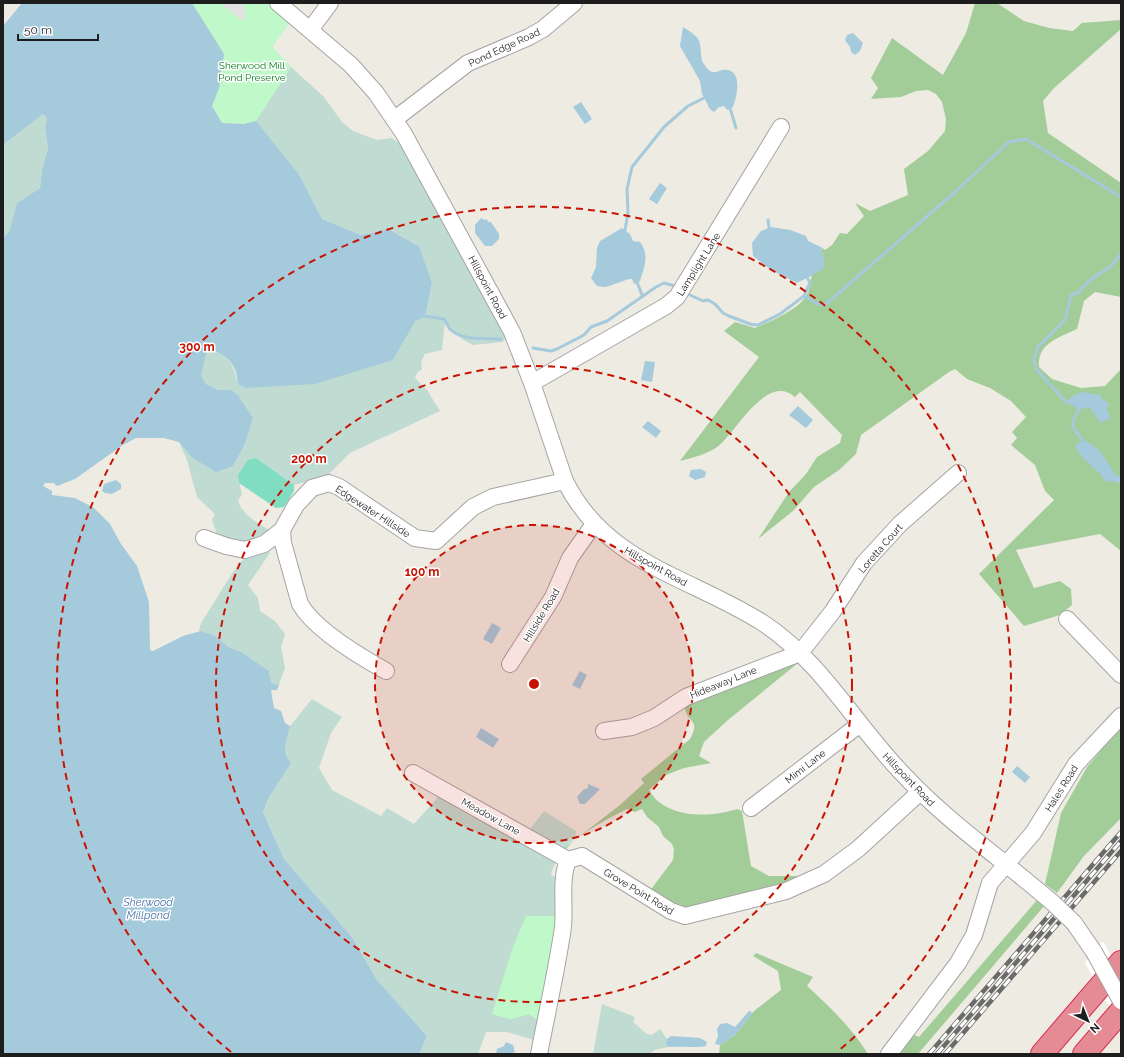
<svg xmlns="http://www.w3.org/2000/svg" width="1124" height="1057" font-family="Raleway,sans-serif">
<rect width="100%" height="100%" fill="#eeebe3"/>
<path fill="#a3cd98" d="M 975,3 L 997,3 L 1024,21 L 1049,28 L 1073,31 L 1082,23 L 1121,20 L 1121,29 L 1054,88 L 1043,101 L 1048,133 L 1121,183 L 1121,297 L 1095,292 L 1084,301 L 1077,329 C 1059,338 1037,343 1039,367 L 1052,379 L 1081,388 L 1105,386 L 1121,369 L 1121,551 L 1100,534 L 1016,550 L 1034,588 L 1060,581 L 1071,589 L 1072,605 L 1060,615 L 1024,626 L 979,574 L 1054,500 L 1045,491 L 1035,465 L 1011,445 L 1017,438 L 1012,432 L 1026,417 L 1011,401 L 990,388 L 967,379 L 955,369 L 949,372 L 861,435 L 856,454 L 839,470 L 814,487 L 793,511 L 758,539 L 789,492 L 806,474 L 817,457 L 840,443 L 842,435 L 800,392 L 795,397 C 766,372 736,433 717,447 C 707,454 693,458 680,461 L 759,357 L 724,331 L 735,322 L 755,328 C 769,322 795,311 804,299 C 812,290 809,280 813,273 L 819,272 L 824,260 L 821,247 L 825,250 L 832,245 L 840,233 L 847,234 L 864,216 L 855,203 L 870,211 L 908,195 L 904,169 L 928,151 L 945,131 L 946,119 L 942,102 L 936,94 L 928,90 L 916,91 L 901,97 L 871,99 L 878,88 L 871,78 L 892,38 L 943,75 L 966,33 Z
M 798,663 L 728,720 L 704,742 L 699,756 L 711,763 L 684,768 L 666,775 L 649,790 C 665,819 710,818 737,809 L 742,811 L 751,866 L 769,876 L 809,876 L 683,911 L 649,892 L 673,860 L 674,849 L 672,844 L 663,836 L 659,827 L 647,817 L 642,809 L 635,812 L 627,809 C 613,816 572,837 565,851 L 563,849 L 620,805 L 644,783 L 641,779 L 690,739 C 700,720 690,724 686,712 C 684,709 685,704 685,701 L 766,668 Z
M 1121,727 L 1121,818 L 1084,856 L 1057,893 L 1045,884 L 1061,813 L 1087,767 Z
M 1037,900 L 1045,905 L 918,1054 L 895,1054 L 912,1034 L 919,1037 Z
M 756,953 L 813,977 L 807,986 C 830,1007 852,1028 868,1054 L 719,1054 L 720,1045 L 735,1035 L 754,1011 L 781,990 L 778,971 L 753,956 Z"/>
<path fill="#c0dcd2" d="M 192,3 L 290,22 L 272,47 L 291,67 L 324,97 L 342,122 L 353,131 L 377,140 L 392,138 L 404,147 L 506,336 L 503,342 L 473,345 L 463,340 L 445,322 L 442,350 L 425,354 L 421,362 L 422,369 L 417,373 L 415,378 L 427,390 L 440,411 L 350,453 L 326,477 L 294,485 L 256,458 L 238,475 L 242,495 L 238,500 C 241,514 258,523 269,530 C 249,545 241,543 218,537 L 212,520 L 215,514 L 197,497 L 187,460 L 179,442 L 191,457 L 233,466 L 245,444 L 253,418 L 238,395 L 231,390 L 218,390 L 206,384 L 201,375 L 206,355 L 210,349 C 224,354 235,363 236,379 L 393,360 L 416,319 L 426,313 L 432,284 L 418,245 L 388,229 L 361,235 L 322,219 L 300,176 L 244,124 L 212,106 L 219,88 L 224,54 Z
M 43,114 L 47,118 L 45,128 L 48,148 L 42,170 L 40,188 L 17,203 L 9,232 L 3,238 L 3,145 Z
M 264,547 L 270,553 L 248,585 L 258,598 L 260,611 L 275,621 L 285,634 L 281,647 L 285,668 L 279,685 L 271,684 L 269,671 L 243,653 L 228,648 L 215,636 L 199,631 L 201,623 L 233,572 L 248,553 Z
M 312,699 L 342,717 L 331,733 L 319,768 L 332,790 L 381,816 L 387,808 L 414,824 L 440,795 L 522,839 L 544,811 L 576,831 L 575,838 C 562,850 557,856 551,874 L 556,878 L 561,916 L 510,1019 L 529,1014 L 541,1022 L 537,1041 L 507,1032 L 486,1032 L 478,1054 L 419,1054 L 427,1036 L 377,980 L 352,937 L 284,859 L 263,812 L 268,799 L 290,764 L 285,758 L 283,751 L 290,726 Z
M 602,1004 L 635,1017 L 633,1022 L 647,1034 L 652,1035 L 660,1029 L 667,1039 L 666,1043 L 668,1047 L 655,1050 L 649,1054 L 593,1054 Z"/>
<path fill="#c0f9c9" d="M 192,3 L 267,3 L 290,22 L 272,47 L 291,67 L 256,121 L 244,124 L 222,123 L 212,106 L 219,88 L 224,54 Z
M 526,916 L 561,916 L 541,1022 L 529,1014 L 510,1019 L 492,1014 L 513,947 Z"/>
<path fill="#81ddc1" d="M 256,458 L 294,485 L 294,491 L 284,507 L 276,508 L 239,483 L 238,475 L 248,460 Z"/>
<path fill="#e1e1e1" d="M 220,3 L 243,3 L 246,19 L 241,20 Z"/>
<path fill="#a4cadc" d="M 22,3 L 192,3 L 224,54 L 219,88 L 212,106 L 222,123 L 244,124 L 256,121 L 300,176 L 322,219 L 361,235 L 388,229 L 419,246 L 432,283 L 426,313 L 421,319 L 416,320 L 393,360 L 315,384 L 246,388 L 239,385 C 237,380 237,377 236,372 C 232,360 221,352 209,349 L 206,355 L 201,375 L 206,384 L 218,390 L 231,390 L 238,395 L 253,418 L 245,444 L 233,466 L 216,472 L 191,457 L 179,442 L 164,438 L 136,438 L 123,445 L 75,479 L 57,486 L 54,483 L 45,483 L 43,486 L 52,491 L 52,495 L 75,498 L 94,508 L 110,524 L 121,544 L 137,566 L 149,602 L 150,650 L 153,651 L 183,636 L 201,631 L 215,636 L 228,647 L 243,653 L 269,671 L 271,683 L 279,685 L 277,690 L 271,690 L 274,708 L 281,711 L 285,723 L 290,726 C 287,741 280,751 291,763 L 268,799 L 263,812 L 284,859 L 352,937 L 377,980 L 427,1036 L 419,1054 L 3,1054 L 3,238 L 9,232 L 17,203 L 40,188 L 42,170 L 48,148 L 45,128 L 47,118 L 43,114 L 3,145 L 3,26 Z
M 683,27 C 704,40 699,41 702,61 C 704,64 707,69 710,71 C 714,74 718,71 722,70 C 744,67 737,96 733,107 L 727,110 L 724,106 L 719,107 L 714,112 L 710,109 L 702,94 L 700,81 L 680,46 Z
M 853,33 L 863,43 L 860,51 L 855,55 L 851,52 L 850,47 L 845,40 L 847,35 Z
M 581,102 L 592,119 L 585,124 L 573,107 Z
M 660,183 L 667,188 L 657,204 L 649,199 Z
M 481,218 L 485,220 L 486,219 L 489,222 L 491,222 L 499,234 L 499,239 L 492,246 L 485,246 L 475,233 L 475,225 Z
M 771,227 L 790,230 L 801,234 L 806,236 L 808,241 L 821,247 L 824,260 L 824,268 C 815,275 806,278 797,283 L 771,270 L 753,256 L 752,243 L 761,231 Z
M 622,228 L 630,234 L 633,241 L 640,242 C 650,255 644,267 640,281 L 634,284 L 632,279 L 629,279 L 606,287 L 597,286 L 591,278 L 596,267 L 597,248 L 600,241 Z
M 645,361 L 655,362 L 652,382 L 641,380 Z
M 1082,392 L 1100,395 L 1102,399 L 1109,403 L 1107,410 L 1111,418 L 1101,423 L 1090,408 L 1079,409 L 1066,402 L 1073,396 Z
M 798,406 L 813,420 L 806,428 L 789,415 Z
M 648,421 L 661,431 L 656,438 L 642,427 Z
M 1086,441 L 1099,450 L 1116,475 L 1121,477 L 1121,484 L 1114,481 L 1108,482 L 1103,479 L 1102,476 L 1081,456 L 1075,446 L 1079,442 Z
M 701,469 L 706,472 L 705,477 L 695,480 L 689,476 L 691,470 Z
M 116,480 L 121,484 L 121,489 L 112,494 L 105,493 L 102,491 L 104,484 Z
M 492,623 L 501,628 L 492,644 L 483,639 Z
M 580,671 L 587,675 L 580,689 L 572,685 Z
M 481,728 L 499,739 L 493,748 L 476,737 Z
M 1017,766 L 1030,777 L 1025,783 L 1012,772 Z
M 588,784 L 600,789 L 585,804 L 580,804 L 577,797 L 583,790 L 588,788 Z
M 749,1011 L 751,1011 L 752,1014 L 735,1035 L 720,1045 L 715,1044 L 718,1036 L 717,1029 L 720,1024 L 727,1023 L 735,1027 Z
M 671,1036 L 700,1038 L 707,1042 L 706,1046 C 694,1048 681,1046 668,1047 L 666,1043 L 667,1039 Z
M 506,1042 L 513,1045 L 515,1052 L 509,1054 L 496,1054 L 497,1049 L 504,1046 Z"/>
<path fill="#fff" d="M 1103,941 L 1121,974 L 1121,1028 L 1085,963 Z"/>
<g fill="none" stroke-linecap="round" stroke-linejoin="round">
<path stroke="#a4cadc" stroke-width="3" d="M 730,108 L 736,128
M 768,220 L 769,227
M 625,230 L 628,213 L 627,189 L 632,167 L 664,127 L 688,106 L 704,98
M 637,282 L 642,295
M 690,295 L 703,301 L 708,300 L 715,304 L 723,313 L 729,316 L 750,324 L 758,325 L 780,314 L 804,296 L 818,304 L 825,305 L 955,192 L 1009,142 L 1026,139 L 1121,197
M 804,296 L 810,283 L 808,279
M 424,316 L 444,319 C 447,322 447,327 451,330 C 463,341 485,338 501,339
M 533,348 L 551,351 L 557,349 L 584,335 L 591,327 L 607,321 L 656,287 L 664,283 L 675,286
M 1066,402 L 1036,369 L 1034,358 L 1038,347 L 1065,320 L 1071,295 L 1078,293 L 1090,280 L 1110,267 L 1121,254
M 1079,409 C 1068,430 1072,424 1083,441"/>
<defs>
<path id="minor" d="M 278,3 L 351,65 L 376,93 L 404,134 L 512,332 L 532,383 L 565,481 C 606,564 691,577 763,623 C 820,660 855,724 901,772 C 946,821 1002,859 1053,903
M 310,30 L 330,3
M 395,119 L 468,63 L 529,37 L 543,29 L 574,3
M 532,383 L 666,306 L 677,297 L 781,127
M 282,530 L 283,543 L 300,604 C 315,630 359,656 386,671
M 204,538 L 226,546 L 245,550 L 264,544 L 282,530 L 296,505 L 312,488 L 329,483 L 339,487 L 415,538 L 436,541 L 473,507 L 493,497 L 565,481
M 1067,619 L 1121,675
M 510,664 L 553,597 L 570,558 L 594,524
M 604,731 L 632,727 L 654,718 L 686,697 L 800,653 L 833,611 L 864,563 L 900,524 L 958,473
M 413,773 L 568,860
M 751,808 L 860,724
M 568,860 L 582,856 L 671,911 L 685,916 L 786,891 L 824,874 L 858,849 L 920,792
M 1074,923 L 1094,952
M 539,1054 C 547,1012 557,969 563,927 C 565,905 560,880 568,860
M 889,1054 L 958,963 L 974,935 L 990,883 L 1033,833 L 1076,764 L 1121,716"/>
<path id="highway" d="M 1042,1054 L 1121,962
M 1084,1054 L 1121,1011"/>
</defs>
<use href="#minor" stroke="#a4a4a4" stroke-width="18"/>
<use href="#highway" stroke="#d72653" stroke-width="24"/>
<use href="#minor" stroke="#fff" stroke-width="16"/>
<use href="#highway" stroke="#e58b94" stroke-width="22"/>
<defs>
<path id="rail" d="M 929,1054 L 1121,832
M 937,1054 L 1121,841
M 945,1054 L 1121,851"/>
</defs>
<use href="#rail" stroke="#6b6b6b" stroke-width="4.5"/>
<use href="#rail" stroke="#fff" stroke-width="3" stroke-dasharray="9" stroke-linecap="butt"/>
<defs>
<path id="minor-bridge" d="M 1053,903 L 1074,923
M 1094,952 L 1121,1001"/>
</defs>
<use href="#minor-bridge" stroke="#a4a4a4" stroke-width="18" stroke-linecap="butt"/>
<use href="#minor-bridge" stroke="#fff" stroke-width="16"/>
</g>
<circle cx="534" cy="684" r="159" fill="#c81302" fill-opacity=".12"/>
<g fill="none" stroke="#c81302" stroke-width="2" stroke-dasharray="7 5">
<circle cx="534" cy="684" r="159"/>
<circle cx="534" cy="684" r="318"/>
<path d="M231 1052A477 477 0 1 1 837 1052"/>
</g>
<g text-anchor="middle" stroke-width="3" stroke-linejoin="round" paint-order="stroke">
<g font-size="10" fill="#1d1d1d" stroke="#fff">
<text transform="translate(504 47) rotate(-25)" y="4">Pond Edge Road</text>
<text transform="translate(698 264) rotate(-58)" y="4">Lamplight Lane</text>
<text transform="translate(488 287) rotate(62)" y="4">Hillspoint Road</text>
<text transform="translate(373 511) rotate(33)" y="4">Edgewater Hillside</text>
<text transform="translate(880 548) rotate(-49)" y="4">Loretta Court</text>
<text transform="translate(656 566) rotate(29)" y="4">Hillspoint Road</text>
<text transform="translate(541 615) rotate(-59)" y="4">Hillside Road</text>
<text transform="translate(723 682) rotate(-22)" y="4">Hideaway Lane</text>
<text transform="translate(805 766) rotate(-38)" y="4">Mimi Lane</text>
<text transform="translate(909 779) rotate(46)" y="4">Hillspoint Road</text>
<text transform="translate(1061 788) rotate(-58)" y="4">Hales Road</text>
<text transform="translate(491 816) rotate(29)" y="4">Meadow Lane</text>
<text transform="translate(639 891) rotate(31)" y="4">Grove Point Road</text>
</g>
<g font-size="10" fill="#0c7a1f" stroke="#fff">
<text x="252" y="69">Sherwood Mill<tspan x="252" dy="12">Pond Preserve</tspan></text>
</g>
<g font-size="11" font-style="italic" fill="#4b73ab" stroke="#fff">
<text x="148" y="906">Sherwood<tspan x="148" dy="13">Millpond</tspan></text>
</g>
</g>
<circle cx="534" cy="684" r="6" fill="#c81302" stroke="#fff" stroke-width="2"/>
<g font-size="12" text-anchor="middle" font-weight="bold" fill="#c81302" stroke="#fff" stroke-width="3" stroke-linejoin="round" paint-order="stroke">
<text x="197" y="351">300 m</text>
<text x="309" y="463">200 m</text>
<text x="422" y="576">100 m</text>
</g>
<rect width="1124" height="1057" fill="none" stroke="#1d1d1d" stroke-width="8"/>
<g transform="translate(1088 1021) rotate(137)" stroke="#ffffff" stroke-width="3" paint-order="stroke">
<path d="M0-3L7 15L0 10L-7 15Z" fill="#1d1d1d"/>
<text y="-6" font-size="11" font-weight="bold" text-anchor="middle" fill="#1d1d1d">N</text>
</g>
<path d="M18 34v6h80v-6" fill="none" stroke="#1d1d1d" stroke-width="2"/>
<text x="24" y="34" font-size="12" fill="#1d1d1d" stroke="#ffffff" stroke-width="3" paint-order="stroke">50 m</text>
</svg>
